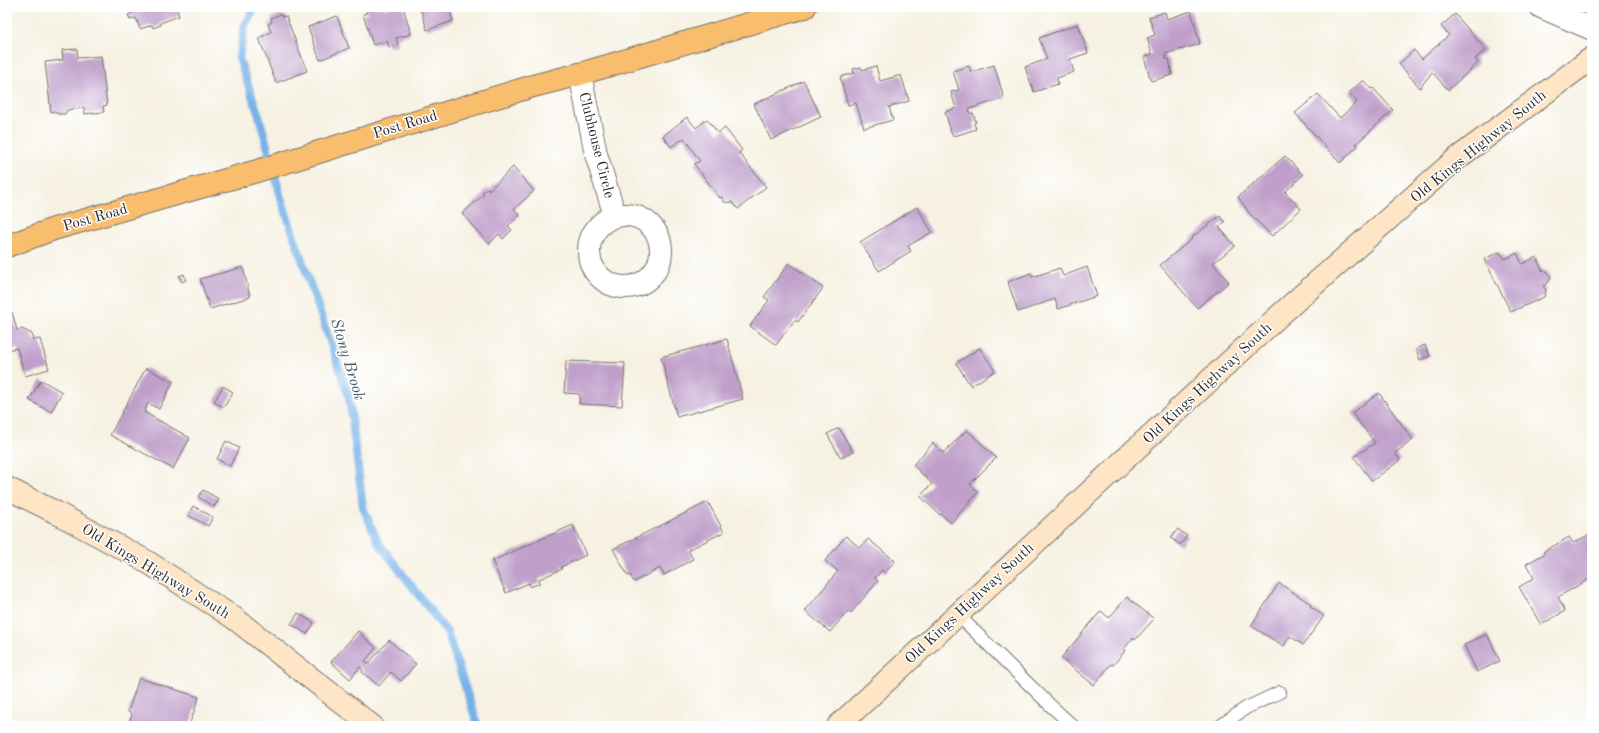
<svg xmlns="http://www.w3.org/2000/svg" width="1599" height="733" font-family="'Old Standard TT',serif">
<rect width="100%" height="100%" fill="#fff"/>
<filter id="ink" filterUnits="userSpaceOnUse"><feTurbulence type="fractalNoise" baseFrequency=".025" numOctaves="2"/><feDisplacementMap in="SourceGraphic" scale="8" xChannelSelector="R" yChannelSelector="G"/><feConvolveMatrix kernelMatrix="1 2 1 2 8 2 1 2 1" color-interpolation-filters="sRGB"/></filter>
<filter id="wash" filterUnits="userSpaceOnUse"><feTurbulence type="fractalNoise" baseFrequency=".012" numOctaves="4" result="noise"/><feDisplacementMap in="SourceGraphic" scale="16" xChannelSelector="R" yChannelSelector="G"/><feGaussianBlur stdDeviation="0.9" result="paint"/><feColorMatrix in="noise" values="0 0 0 0 0 0 0 0 0 0 0 0 0 0 0 0 0 1.4 0 .05"/><feComposite in="paint" operator="in"/></filter>
<g filter="url(#wash)">
<rect width="100%" height="100%" fill="#f6f1e2"/>
<g fill="none" stroke-linecap="round" stroke-linejoin="round">
<path stroke="#76b2e8" stroke-width="8" d="M 255,7 L 245,25 L 239,58 L 260,119 L 281,198 L 300,254 L 349,397 L 363,507 L 378,542 L 447,632 L 478,726"/>
</g>
<g id="blocks">
<path fill="#c0a0cb" d="M 133,7 L 176,7 L 179,16 L 160,23 L 161,25 L 153,28 L 152,25 L 140,29 L 136,18 L 130,20 L 128,15 L 135,12 Z
M 365,7 L 384,7 L 384,9 L 390,7 L 403,7 L 411,34 L 396,38 L 398,45 L 389,47 L 387,41 L 373,45 L 363,14 L 367,13 Z
M 420,7 L 449,7 L 453,21 L 427,30 Z
M 1191,11 L 1200,44 L 1165,54 L 1166,59 L 1169,59 L 1172,75 L 1151,81 L 1144,57 L 1152,54 L 1147,38 L 1155,35 L 1149,17 L 1165,12 L 1167,19 Z
M 281,14 L 283,17 L 286,16 L 307,71 L 276,83 L 259,38 L 271,32 L 268,24 L 272,22 L 271,18 Z
M 1455,14 L 1486,50 L 1475,59 L 1478,63 L 1448,90 L 1432,72 L 1420,88 L 1399,64 L 1414,50 L 1422,59 L 1449,35 L 1441,26 Z
M 337,16 L 349,48 L 320,60 L 308,27 Z
M 1078,24 L 1088,53 L 1070,59 L 1074,72 L 1057,78 L 1058,84 L 1034,92 L 1025,67 L 1047,59 L 1039,38 Z
M 77,49 L 78,58 L 101,56 L 107,105 L 103,106 L 104,112 L 85,114 L 84,108 L 67,110 L 65,114 L 58,114 L 54,111 L 51,112 L 45,62 L 63,60 L 62,50 Z
M 994,65 L 1004,98 L 969,109 L 970,114 L 973,113 L 976,122 L 974,123 L 976,129 L 955,136 L 954,135 L 952,135 L 945,112 L 956,108 L 951,92 L 959,90 L 953,71 L 969,66 L 971,72 Z
M 876,66 L 880,81 L 901,75 L 909,101 L 889,107 L 893,120 L 864,128 L 856,103 L 848,105 L 840,77 L 854,73 L 853,69 L 861,67 L 862,70 Z
M 1363,80 L 1371,89 L 1373,88 L 1393,110 L 1356,144 L 1358,146 L 1340,163 L 1295,113 L 1318,94 L 1340,118 L 1357,102 L 1349,93 Z
M 804,81 L 821,117 L 771,140 L 754,104 Z
M 687,117 L 696,128 L 707,119 L 718,133 L 725,128 L 742,150 L 739,153 L 766,187 L 738,209 L 732,202 L 727,203 L 723,201 L 722,197 L 720,198 L 694,164 L 700,161 L 684,138 L 671,147 L 663,136 Z
M 1285,156 L 1303,175 L 1285,192 L 1301,209 L 1272,236 L 1250,214 L 1238,197 Z
M 513,167 L 534,191 L 514,209 L 520,215 L 508,226 L 512,230 L 503,239 L 499,234 L 489,244 L 462,214 L 484,194 L 482,192 L 488,188 L 489,190 Z
M 917,207 L 932,232 L 908,246 L 911,251 L 879,271 L 860,242 Z
M 1220,216 L 1225,222 L 1219,227 L 1235,246 L 1213,263 L 1229,282 L 1197,308 L 1160,265 L 1192,239 L 1191,238 Z
M 1499,252 L 1505,259 L 1517,253 L 1522,264 L 1536,257 L 1542,270 L 1547,271 L 1551,277 L 1548,283 L 1543,286 L 1546,290 L 1544,297 L 1511,312 L 1484,259 Z
M 789,263 L 823,288 L 798,322 L 795,320 L 776,345 L 750,326 L 769,300 L 764,297 Z
M 243,267 L 250,297 L 210,309 L 200,279 Z
M 1087,267 L 1097,296 L 1058,309 L 1055,299 L 1018,312 L 1008,282 L 1031,273 L 1032,277 L 1060,268 L 1063,276 Z
M 184,274 L 186,280 L 182,282 L 179,276 Z
M 12,312 L 17,330 L 22,329 L 32,334 L 33,340 L 40,339 L 49,369 L 25,376 L 17,348 L 7,350 L 7,313 Z
M 727,339 L 743,399 L 677,417 L 661,357 Z
M 1425,345 L 1430,356 L 1420,360 L 1416,349 Z
M 980,348 L 995,371 L 971,386 L 956,363 Z
M 566,361 L 625,363 L 622,406 L 579,404 L 580,394 L 564,393 Z
M 146,368 L 173,382 L 159,409 L 148,403 L 144,412 L 190,438 L 173,469 L 110,435 Z
M 41,380 L 62,392 L 51,412 L 29,400 Z
M 223,386 L 233,392 L 224,407 L 214,402 Z
M 1379,393 L 1413,440 L 1395,453 L 1400,460 L 1372,481 L 1354,457 L 1375,443 L 1352,413 Z
M 839,428 L 853,452 L 841,458 L 827,434 Z
M 967,430 L 996,458 L 970,484 L 978,492 L 951,523 L 941,514 L 940,515 L 920,496 L 932,484 L 913,465 L 933,443 L 943,453 Z
M 226,441 L 239,448 L 230,466 L 217,459 Z
M 203,490 L 219,499 L 214,507 L 198,497 Z
M 708,502 L 724,532 L 688,550 L 693,559 L 664,575 L 660,568 L 634,582 L 630,575 L 628,576 L 613,549 Z
M 193,506 L 213,517 L 208,526 L 188,515 Z
M 573,525 L 586,555 L 561,567 L 562,569 L 539,579 L 540,583 L 530,587 L 529,583 L 506,593 L 492,561 Z
M 1178,529 L 1187,536 L 1180,545 L 1171,538 Z
M 1592,533 L 1592,580 L 1591,578 L 1558,597 L 1565,611 L 1541,625 L 1519,587 L 1534,578 L 1526,564 L 1544,554 L 1543,552 L 1569,537 L 1573,543 Z
M 846,536 L 860,548 L 868,539 L 895,561 L 885,573 L 882,570 L 875,578 L 878,581 L 851,613 L 848,611 L 830,632 L 805,611 L 838,571 L 825,561 Z
M 1279,583 L 1311,604 L 1310,606 L 1324,616 L 1303,645 L 1290,636 L 1284,646 L 1251,626 Z
M 1127,597 L 1154,619 L 1135,640 L 1133,638 L 1123,650 L 1125,651 L 1113,665 L 1111,664 L 1094,685 L 1061,658 L 1101,611 L 1109,618 Z
M 298,613 L 314,623 L 307,634 L 291,624 Z
M 358,631 L 376,648 L 365,661 L 368,664 L 389,640 L 416,664 L 401,681 L 391,672 L 379,686 L 362,672 L 363,670 L 360,667 L 350,679 L 331,662 Z
M 1487,634 L 1500,661 L 1477,672 L 1464,645 Z
M 139,678 L 199,697 L 189,726 L 128,726 L 132,714 L 128,712 Z"/>
</g>
</g>
<g filter="url(#ink)">
<use href="#blocks" fill-opacity="0" stroke="#72706b" stroke-width="1"/>
<g fill="none" stroke-linecap="round" stroke-linejoin="round">
<defs>
<path id="lane" d="M 957,614 L 1051,706 L 1073,726
M 1220,726 L 1246,708 L 1280,692"/>
<path id="street" d="M 1541,7 L 1592,29
M 580,74 L 596,154 L 615,216
M589 251a36 36 0 1 1 72 0a36 36 0 1 1-72 0Z"/>
<path id="secondary" d="M 7,488 L 55,512 L 146,561 L 234,618 L 372,726
M 838,726 L 1281,314 L 1455,160 L 1592,58"/>
<path id="primary" d="M 7,246 L 54,229 L 257,171 L 533,86 L 580,74 L 805,7"/>
</defs>
<use href="#lane" stroke="#72706b" stroke-width="14"/>
<use href="#street" stroke="#72706b" stroke-width="24"/>
<use href="#secondary" stroke="#72706b" stroke-width="24"/>
<use href="#primary" stroke="#72706b" stroke-width="24"/>
<use href="#lane" stroke="#fff" stroke-width="12"/>
<use href="#street" stroke="#fff" stroke-width="22"/>
<use href="#secondary" stroke="#fde5c5" stroke-width="22"/>
<use href="#primary" stroke="#f9be6d" stroke-width="22"/>
</g>
</g>
<g text-anchor="middle" stroke-width="3" stroke-linejoin="round" paint-order="stroke">
<g font-size="15" fill="#2b2b2b" stroke="#fff">
<text transform="translate(405 124) rotate(-17)" y="5">Post Road</text>
<text transform="translate(597 145) rotate(76)" y="5">Clubhouse Circle</text>
<text transform="translate(1478 146) rotate(-39)" y="5">Old Kings Highway South</text>
<text transform="translate(95 217) rotate(-16)" y="5">Post Road</text>
<text transform="translate(1207 383) rotate(-43)" y="5">Old Kings Highway South</text>
<text transform="translate(156 571) rotate(31)" y="5">Old Kings Highway South</text>
<text transform="translate(969 603) rotate(-43)" y="5">Old Kings Highway South</text>
</g>
<g font-size="16" font-style="italic" fill="#455a6d" stroke="#fff">
<text transform="translate(349 359) rotate(73)" y="6">Stony Brook</text>
</g>
</g>
<rect width="1599" height="733" fill="none" stroke="#fff" stroke-width="24"/>
</svg>
